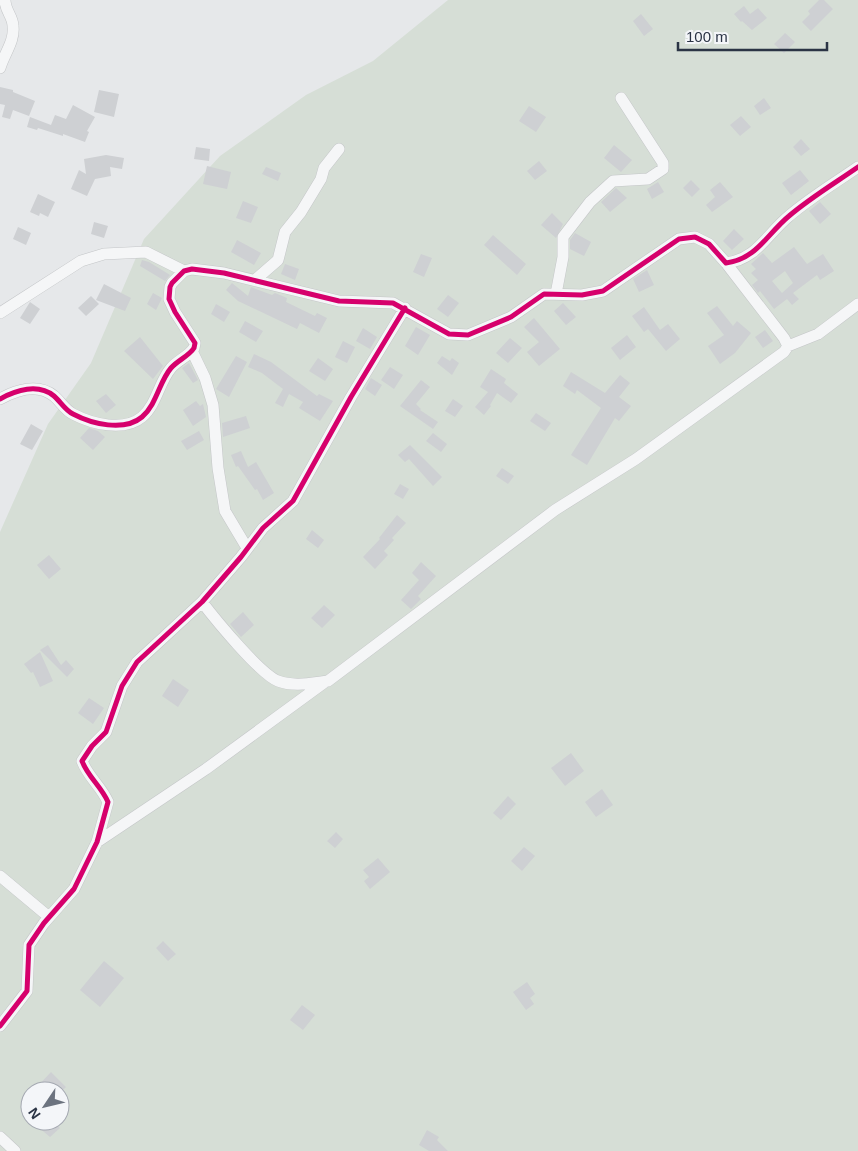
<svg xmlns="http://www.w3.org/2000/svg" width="858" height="1151" font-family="Arial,sans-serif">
<rect width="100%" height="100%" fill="#e6e8ea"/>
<path fill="#d6ded6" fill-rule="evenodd" d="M 448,0 L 858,0 L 858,1151 L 0,1151 L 0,532 L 48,424 L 91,363 L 144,239 L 220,156 L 306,95 L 373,61 ZM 30,1091 L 60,1091 L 60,1121 L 30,1121 Z"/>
<path fill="#ced0d3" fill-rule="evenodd" d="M 819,0 L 824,0 L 833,9 L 811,31 L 802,22 L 810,14 L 808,11 Z
M 744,6 L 750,14 L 758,8 L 767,18 L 752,30 L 742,21 L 741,22 L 734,14 Z
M 641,14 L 653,29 L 644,36 L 633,21 Z
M 785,33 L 795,42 L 784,53 L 774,44 Z
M 0,87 L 13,90 L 13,92 L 35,101 L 29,116 L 13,110 L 10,119 L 2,117 L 5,105 L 0,104 Z
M 99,90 L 119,94 L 114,117 L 94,112 Z
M 764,98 L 771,108 L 760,115 L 754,106 Z
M 73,105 L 95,117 L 87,131 L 89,132 L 85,142 L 63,134 L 63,136 L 38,128 L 37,130 L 27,127 L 30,117 L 51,125 L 55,115 L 66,119 Z
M 529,106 L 546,117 L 536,132 L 519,121 Z
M 741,116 L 751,127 L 740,136 L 730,125 Z
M 801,139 L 810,149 L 801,156 L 793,147 Z
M 614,145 L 632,160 L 621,172 L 604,158 Z
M 196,147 L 210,149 L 209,161 L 194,159 Z
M 106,155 L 124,158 L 122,169 L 110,167 L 111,176 L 95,179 L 87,196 L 71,189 L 79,170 L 86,174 L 84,159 Z
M 539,161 L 547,171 L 535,180 L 527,171 Z
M 207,166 L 231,172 L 227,189 L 203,184 Z
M 266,167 L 281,173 L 278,181 L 262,174 Z
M 800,170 L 809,181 L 791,195 L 782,183 Z
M 691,180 L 700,189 L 692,197 L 683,188 Z
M 658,182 L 664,192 L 652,199 L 647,189 Z
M 720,182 L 733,197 L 712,212 L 706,205 L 715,197 L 710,190 Z
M 616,188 L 627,198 L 610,212 L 601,202 Z
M 38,194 L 55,202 L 48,217 L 40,213 L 39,216 L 30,212 Z
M 243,201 L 258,207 L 251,223 L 236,218 Z
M 820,202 L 831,214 L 820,224 L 809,211 Z
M 552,213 L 563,224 L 556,238 L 541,225 Z
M 94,222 L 108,226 L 104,238 L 91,234 Z
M 18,227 L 31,233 L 26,245 L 13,239 Z
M 734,229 L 744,239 L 732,250 L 723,241 Z
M 575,233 L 591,242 L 584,256 L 570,249 L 570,240 Z
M 493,235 L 526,264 L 517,275 L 484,245 Z
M 237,240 L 261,253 L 254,265 L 231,252 Z
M 794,247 L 807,264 L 823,254 L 834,271 L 820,280 L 817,275 L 793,293 L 799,299 L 792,305 L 787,299 L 774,309 L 760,291 L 758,293 L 752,285 L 758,280 L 751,273 L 756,269 L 751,264 L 763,253 L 772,263 ZM 785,271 L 793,283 L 782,293 L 772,281 Z
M 421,254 L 432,258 L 424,277 L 413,272 Z
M 142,260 L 149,262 L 170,275 L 165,281 L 140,266 Z
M 285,264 L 299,269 L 295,280 L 281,274 Z
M 647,270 L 654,285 L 639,292 L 633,279 Z
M 232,283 L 248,296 L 251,287 L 272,295 L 275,293 L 287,298 L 286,302 L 315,316 L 317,313 L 327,318 L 319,333 L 300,323 L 297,329 L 238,301 L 226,290 Z
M 104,284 L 131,298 L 125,311 L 96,300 Z
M 153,293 L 162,298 L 156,310 L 147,304 Z
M 448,295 L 459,303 L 448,317 L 437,309 Z
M 91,296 L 99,304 L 86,316 L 78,308 Z
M 30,302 L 40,309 L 30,324 L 20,318 Z
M 563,303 L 576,317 L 566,325 L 554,311 Z
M 216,304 L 230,312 L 224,322 L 211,314 Z
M 717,306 L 733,326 L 737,321 L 751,333 L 735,353 L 720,364 L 708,346 L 724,335 L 707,313 Z
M 644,307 L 660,330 L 668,324 L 680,339 L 666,351 L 648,329 L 644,332 L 632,316 Z
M 534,318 L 560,349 L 539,366 L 527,352 L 539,342 L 524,327 Z
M 245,321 L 263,331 L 256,342 L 239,332 Z
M 416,327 L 430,335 L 418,355 L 405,346 Z
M 363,328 L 377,337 L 370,349 L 356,341 Z
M 765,330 L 773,341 L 763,348 L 755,337 Z
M 627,335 L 636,347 L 620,360 L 611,348 Z
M 140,337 L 163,366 L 153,379 L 124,351 Z
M 510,338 L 522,348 L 508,363 L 496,353 Z
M 343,341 L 355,347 L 347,363 L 335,357 Z
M 254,354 L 271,362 L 317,396 L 319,394 L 333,401 L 320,421 L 299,408 L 303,402 L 289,394 L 283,407 L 275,403 L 283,389 L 262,373 L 248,367 Z
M 236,356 L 247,362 L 229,397 L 216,389 Z
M 442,356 L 450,361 L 452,358 L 459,363 L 452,375 L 437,363 Z
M 318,358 L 333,369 L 325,381 L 309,371 Z
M 189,363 L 198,380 L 193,383 L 182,368 Z
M 390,367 L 403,375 L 394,389 L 381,380 Z
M 491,369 L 506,379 L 504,383 L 518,394 L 511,403 L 497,393 L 490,405 L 491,406 L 484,415 L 475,407 L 488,392 L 480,387 Z
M 571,372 L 605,393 L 620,375 L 630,383 L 619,397 L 631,406 L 619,421 L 615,418 L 587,465 L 571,455 L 601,408 L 577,390 L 575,394 L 563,386 Z
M 371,378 L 382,385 L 375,396 L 365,389 Z
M 421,380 L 430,387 L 416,404 L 421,409 L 420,410 L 438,422 L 433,429 L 400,406 Z
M 106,394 L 116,405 L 106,413 L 96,401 Z
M 453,399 L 463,406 L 455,417 L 445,411 Z
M 196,401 L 200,406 L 203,404 L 206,417 L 193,426 L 183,410 Z
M 536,413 L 551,423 L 545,431 L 530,421 Z
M 246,416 L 250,428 L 223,437 L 222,423 Z
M 31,424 L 43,431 L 32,450 L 20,444 Z
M 89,428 L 98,431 L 105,437 L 93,450 L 80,438 Z
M 199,431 L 204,440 L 187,450 L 181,441 Z
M 433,433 L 447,444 L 441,452 L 426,441 Z
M 410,445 L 442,477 L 433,486 L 409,459 L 405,462 L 398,455 Z
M 241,451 L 248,467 L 256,462 L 274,493 L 263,500 L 257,489 L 255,490 L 238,466 L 236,467 L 231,455 Z
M 502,468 L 514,476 L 508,484 L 496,476 Z
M 400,484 L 409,489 L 403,499 L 394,494 Z
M 397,515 L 406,523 L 392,538 L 394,540 L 384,551 L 388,555 L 375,569 L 363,557 L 380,539 L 379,538 Z
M 312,530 L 324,540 L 318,548 L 306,539 Z
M 49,555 L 61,569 L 49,579 L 37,565 Z
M 421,562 L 436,576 L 418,596 L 421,599 L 411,609 L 401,600 L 419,580 L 412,573 Z
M 324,605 L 335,615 L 322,628 L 311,618 Z
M 243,612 L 254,625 L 241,637 L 230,624 Z
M 48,645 L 61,665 L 66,660 L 74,669 L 67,677 L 40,650 Z
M 40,652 L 53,681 L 40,687 L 33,672 L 31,673 L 24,664 Z
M 173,679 L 189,690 L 178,707 L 162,696 Z
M 89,698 L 104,708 L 93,724 L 78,713 Z
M 571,753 L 584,771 L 565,786 L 551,768 Z
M 602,789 L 613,805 L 596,817 L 585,802 Z
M 508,796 L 516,804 L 501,820 L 493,813 Z
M 336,832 L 343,839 L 335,848 L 327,841 Z
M 524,847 L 535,856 L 522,871 L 511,861 Z
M 378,858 L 390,872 L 370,889 L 364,881 L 369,877 L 363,870 Z
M 163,941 L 176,954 L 168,961 L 156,948 Z
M 104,961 L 124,978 L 100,1007 L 80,990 Z
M 527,982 L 535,994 L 530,998 L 534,1004 L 526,1010 L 513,992 Z
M 302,1005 L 315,1015 L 303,1030 L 290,1020 Z
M 51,1072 L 66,1087 L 62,1091 L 33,1091 Z
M 31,1121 L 53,1121 L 60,1128 L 50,1137 Z
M 427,1130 L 439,1137 L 437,1140 L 448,1151 L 429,1151 L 419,1145 Z"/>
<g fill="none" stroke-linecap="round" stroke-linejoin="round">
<defs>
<path id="minor" d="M 0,68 C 4,54 15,41 13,26 C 13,16 5,11 5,0
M 255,280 L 278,260 L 285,232 L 301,212 L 321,179 L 324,168 L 339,149
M 556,294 L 563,257 L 563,237 L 590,202 L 613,181 L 648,179 L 663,169 L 663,163 L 621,98
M 0,313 L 81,261 L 104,254 L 146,252 L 184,271
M 788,346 L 818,334 L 858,304
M 192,351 L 205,378 L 213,405 L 218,468 L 225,511 L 247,548
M 0,399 C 16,390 38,383 54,396 C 61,402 65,410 73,414 C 92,424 124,432 142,417 C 157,404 159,382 171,368 C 178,360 189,356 194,348 L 195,343 L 175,312 L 169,299 L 170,287 L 172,283 L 184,271 L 192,269 L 224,273 L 339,301 L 393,303 L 449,334 L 468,335 L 511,317 L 544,294 L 582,295 L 603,291 L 679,239 L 695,237 L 709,244 L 726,263 C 757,259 767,234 789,216 C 810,198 835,183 858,167
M 202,602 C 215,619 260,674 278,681 C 294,687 311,683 328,681 L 555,510 L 636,459 L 784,352 L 788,346 L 784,338 L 726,263
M 97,842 L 206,769 L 325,682
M 0,876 L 49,917
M 0,1026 L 27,991 L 29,945 L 44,923 L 74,889 L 97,842 L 108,802 C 101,786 88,777 82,761 L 92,746 L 106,732 L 122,686 L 137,662 L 202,602 L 241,557 L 263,528 L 293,501 L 351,397 L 405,308
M 0,1137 L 15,1151"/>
</defs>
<use href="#minor" stroke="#c4c6c8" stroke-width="12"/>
<use href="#minor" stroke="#f5f6f7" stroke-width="11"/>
<defs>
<path id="cycleway" d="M 0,399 C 16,390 38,383 54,396 C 61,402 65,410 73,414 C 92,424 124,432 142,417 C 157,404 159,382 171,368 C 178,360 189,356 194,348 L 195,343 L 175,312 L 169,299 L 170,287 L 172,283 L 184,271 L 192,269 L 224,273 L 339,301 L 393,303 L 449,334 L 468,335 L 511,317 L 544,294 L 582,295 L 603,291 L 679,239 L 695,237 L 709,244 L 726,263 C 757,259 767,234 789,216 C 810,198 835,183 858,167
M 0,1026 L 27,991 L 29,945 L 44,923 L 74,889 L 97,842 L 108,802 C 101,786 88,777 82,761 L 92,746 L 106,732 L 122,686 L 137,662 L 202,602 L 241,557 L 263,528 L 293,501 L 351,397 L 405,308"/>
</defs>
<use href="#cycleway" stroke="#f4f6f9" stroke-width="8"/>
<use href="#cycleway" stroke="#d6006c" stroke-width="5"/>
</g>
<g transform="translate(45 1106) rotate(235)"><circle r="24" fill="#f4f6f9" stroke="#a4a8b1"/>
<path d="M0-4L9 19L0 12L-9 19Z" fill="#6c737f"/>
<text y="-8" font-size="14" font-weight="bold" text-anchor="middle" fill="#2b3445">N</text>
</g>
<path d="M678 42v8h149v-8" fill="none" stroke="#2b3445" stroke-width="2.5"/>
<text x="686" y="42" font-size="15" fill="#2b3445" stroke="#f4f6f9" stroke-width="4" paint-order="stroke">100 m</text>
</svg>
